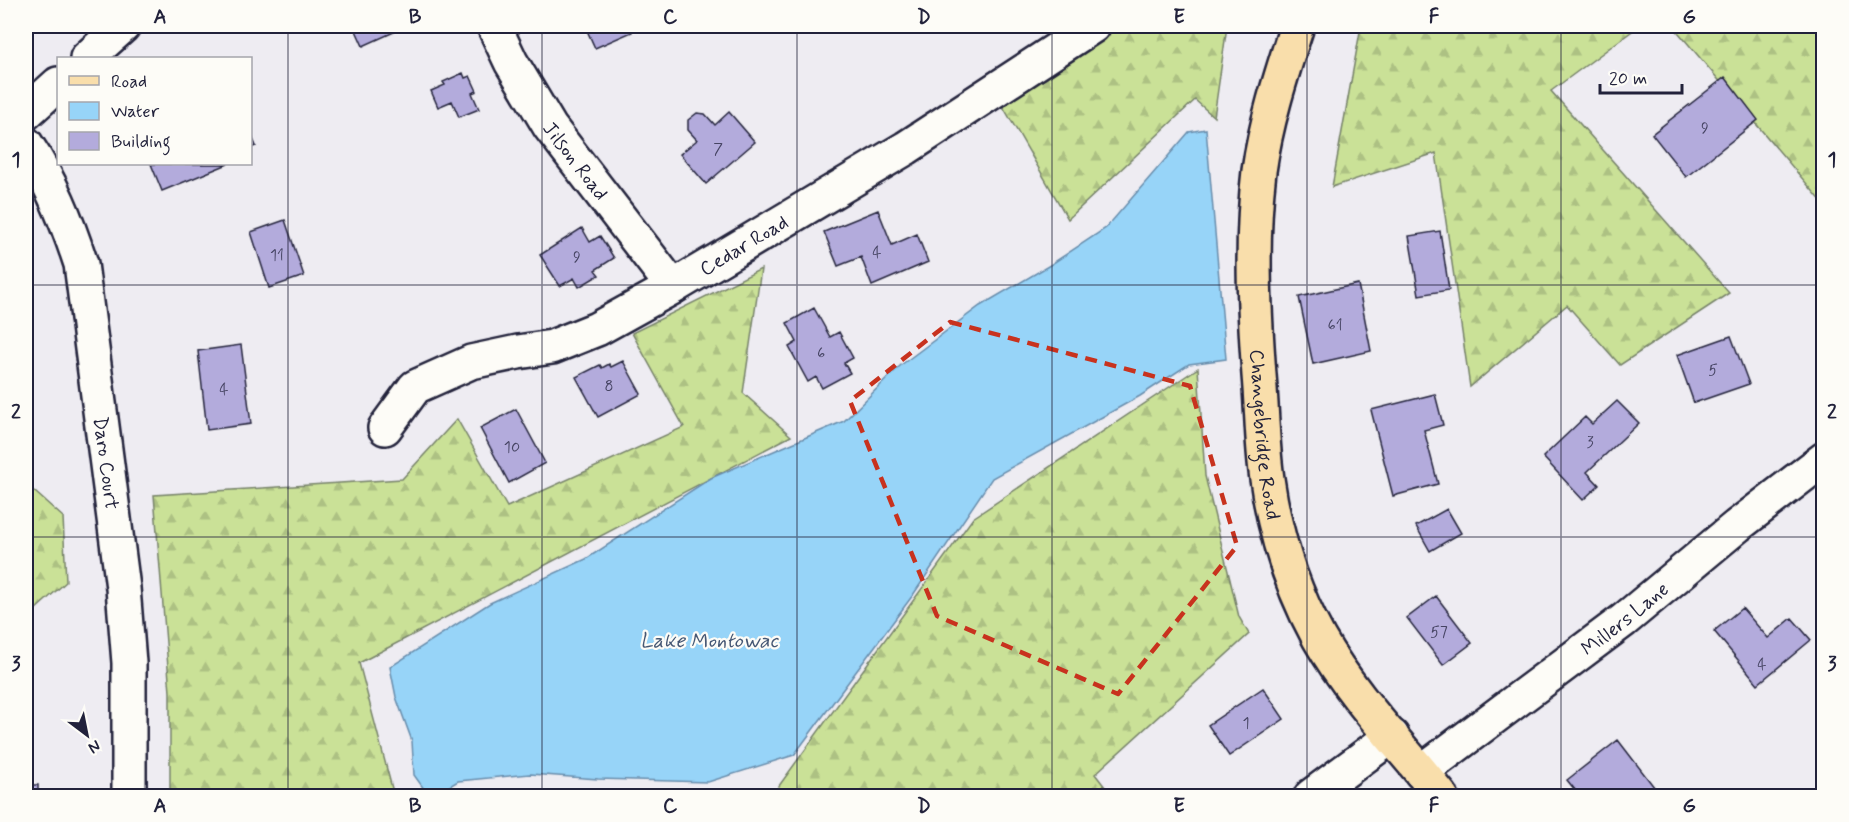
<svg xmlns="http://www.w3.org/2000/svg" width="1849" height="822" font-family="Mynerve,sans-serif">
<defs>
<pattern id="forest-firs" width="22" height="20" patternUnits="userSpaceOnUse" patternTransform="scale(1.5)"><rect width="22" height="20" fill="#cae197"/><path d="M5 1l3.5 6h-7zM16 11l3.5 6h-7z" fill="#adc183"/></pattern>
</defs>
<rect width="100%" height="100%" fill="#eeecf2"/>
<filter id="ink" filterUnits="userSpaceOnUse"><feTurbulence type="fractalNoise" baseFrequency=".0167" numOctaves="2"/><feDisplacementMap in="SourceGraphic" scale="12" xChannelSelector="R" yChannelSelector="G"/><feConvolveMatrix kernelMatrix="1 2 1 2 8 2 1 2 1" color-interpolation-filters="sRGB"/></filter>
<g filter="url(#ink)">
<path fill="url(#forest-firs)" stroke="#768269" stroke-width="1.5" d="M 1108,26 L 1227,26 L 1214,117 L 1195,100 L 1068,219 L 997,96 Z
M 1361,26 L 1639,26 L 1551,91 L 1729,293 L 1620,365 L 1567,305 L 1470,387 L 1436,153 L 1332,187 Z
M 1673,26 L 1823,26 L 1823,203 Z
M 761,269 L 743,393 L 791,436 L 359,663 L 394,796 L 170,796 L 170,692 L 154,495 L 402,479 L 457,419 L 507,507 L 684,427 L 632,333 Z
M 1198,368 L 1205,476 L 1239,617 L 1249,634 L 1095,774 L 1112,796 L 648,796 L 776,790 L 973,518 Z
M 26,484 L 63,517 L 66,582 L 26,618 Z"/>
<path fill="#97d4f8" stroke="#688dac" stroke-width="1.5" d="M 1206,129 L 1226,359 L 1189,364 L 1140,396 L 992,478 L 913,595 L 794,755 L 708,782 L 598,779 L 530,774 L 458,781 L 433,796 L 429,796 L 414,775 L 412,741 L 396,697 L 390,667 L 490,603 L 586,559 L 711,478 L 844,421 L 901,365 L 980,306 L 1050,265 L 1106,228 L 1189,132 Z"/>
<path fill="#b3abdc" stroke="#22223b" stroke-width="1.5" d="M 354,26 L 402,26 L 403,28 L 363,46 Z
M 585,26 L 629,26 L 632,32 L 595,48 Z
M 918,26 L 932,26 L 923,32 Z
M 463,73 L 465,78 L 470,76 L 477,91 L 472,93 L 479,109 L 459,117 L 452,101 L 438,107 L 431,91 L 445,85 L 443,82 Z
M 1725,77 L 1758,120 L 1686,177 L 1652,134 Z
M 729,112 L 755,142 L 706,184 L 680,154 L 697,140 L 688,130 L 688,120 L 697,113 L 705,114 L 715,125 Z
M 250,132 L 256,146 L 250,148 Z
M 151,164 L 228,164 L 162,191 Z
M 878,210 L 892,245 L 917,234 L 928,262 L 872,286 L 861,257 L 838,266 L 824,232 Z
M 285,220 L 304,276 L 269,288 L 251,232 Z
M 582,228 L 590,242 L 600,236 L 614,258 L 595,270 L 599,275 L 579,287 L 574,278 L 560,286 L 540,255 Z
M 1440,231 L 1449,290 L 1419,295 L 1409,236 Z
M 1358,284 L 1371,351 L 1313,364 L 1299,297 Z
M 814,308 L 830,337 L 839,332 L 853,358 L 844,363 L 850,373 L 822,388 L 816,377 L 808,382 L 789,347 L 797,342 L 787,323 Z
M 1731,336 L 1749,384 L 1694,403 L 1677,355 Z
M 241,345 L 251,424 L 207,430 L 198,351 Z
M 623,361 L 641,394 L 598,417 L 576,377 L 600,365 L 602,368 L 609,364 L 611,367 Z
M 1435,394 L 1443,425 L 1424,430 L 1438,484 L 1393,496 L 1371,410 Z
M 1617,401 L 1639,423 L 1587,472 L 1599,485 L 1583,500 L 1543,457 L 1585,417 L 1592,424 Z
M 516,409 L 545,463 L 509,483 L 480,428 Z
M 1447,509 L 1461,533 L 1430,551 L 1416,526 Z
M 1436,596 L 1472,643 L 1443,665 L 1407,618 Z
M 1742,608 L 1768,638 L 1792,618 L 1811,640 L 1758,684 L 1714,631 Z
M 1263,688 L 1284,719 L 1229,756 L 1208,725 Z
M 1618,740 L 1661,796 L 1580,796 L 1567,780 Z
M 26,785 L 38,785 L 38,796 L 26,796 Z"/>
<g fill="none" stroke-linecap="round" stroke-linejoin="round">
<defs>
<g id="minor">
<path id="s1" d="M 494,26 L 511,62 L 550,127 L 673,287"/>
<path d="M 87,58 L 123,26"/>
<path d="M 26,113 L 58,84"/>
<path id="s2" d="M 26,144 C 51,181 67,221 81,264 L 123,588 L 129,663 L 129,796"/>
<path id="s3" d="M 385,428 L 415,387 L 471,362 L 518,352 L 552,347 L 597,329 L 673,287 L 906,148 L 1093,26"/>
<path id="s4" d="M 1421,772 L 1624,620 L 1737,526 L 1824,459"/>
<path d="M 1311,796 L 1392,736"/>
</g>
<g id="major">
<path id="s5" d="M 1297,26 C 1282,73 1266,121 1259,171 C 1251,238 1254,307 1259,375 C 1262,409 1262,445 1267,479 C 1275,535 1292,589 1319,638 C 1352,696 1400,745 1441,796"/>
</g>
</defs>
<use href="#minor" stroke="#22223b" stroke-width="38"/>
<use href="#major" stroke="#22223b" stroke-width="38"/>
<use href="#minor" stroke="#fdfcf7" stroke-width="33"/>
<use href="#major" stroke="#f9deab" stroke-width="33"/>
</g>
</g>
<path fill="none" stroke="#c8321e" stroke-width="4.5" stroke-dasharray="12 8" stroke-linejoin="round" d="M 950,322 L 1190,386 L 1237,546 L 1118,694 L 937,616 L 850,401 Z"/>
<path fill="none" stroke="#22223b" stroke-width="1.5" stroke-opacity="0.55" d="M 288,26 L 288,796M 542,26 L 542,796M 797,26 L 797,796M 1052,26 L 1052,796M 1307,26 L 1307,796M 1561,26 L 1561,796M 26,285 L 1824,285M 26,537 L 1824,537"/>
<g text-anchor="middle" stroke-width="4.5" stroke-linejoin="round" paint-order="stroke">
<g font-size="16" fill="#464463">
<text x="1705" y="133">9</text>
<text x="718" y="154">7</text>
<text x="877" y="257">4</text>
<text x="277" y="260">11</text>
<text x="577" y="262">9</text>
<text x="1335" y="330">61</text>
<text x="821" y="358">6</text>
<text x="1713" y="375">5</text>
<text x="609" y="391">8</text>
<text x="224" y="394">4</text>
<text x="1590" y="447">3</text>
<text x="512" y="452">10</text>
<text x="1439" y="637">57</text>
<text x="1762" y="669">4</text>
<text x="1246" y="728">1</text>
</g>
<g font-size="20" fill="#22223b" stroke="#fdfcf7">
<text dy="7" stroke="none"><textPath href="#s1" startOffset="158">Jilson Road</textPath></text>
<text dy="7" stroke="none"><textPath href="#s3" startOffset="412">Cedar Road</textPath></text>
<text dy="7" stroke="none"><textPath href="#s5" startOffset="414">Changebridge Road</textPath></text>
<text dy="7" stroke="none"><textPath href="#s2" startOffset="333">Daro Court</textPath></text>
<text dy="7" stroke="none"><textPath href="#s4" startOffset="255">Millers Lane</textPath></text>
</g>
<g font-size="21" font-style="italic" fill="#455774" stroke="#fdfcf7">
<text x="709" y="647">Lake Montowac</text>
</g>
</g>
<rect width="1849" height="822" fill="none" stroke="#fdfcf7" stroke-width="66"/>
<rect x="57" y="57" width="195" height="108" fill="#fdfcf7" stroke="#a5a5ac" stroke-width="1.5"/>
<rect x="69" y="76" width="30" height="9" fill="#f9deab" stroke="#a5a5ac" stroke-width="1.5"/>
<text x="111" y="87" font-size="18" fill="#22223b">Road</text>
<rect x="69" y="102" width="30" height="18" fill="#97d4f8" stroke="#a5a5ac" stroke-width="1.5"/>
<text x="111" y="117" font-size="18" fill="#22223b">Water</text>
<rect x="69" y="132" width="30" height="18" fill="#b3abdc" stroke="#a5a5ac" stroke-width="1.5"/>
<text x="111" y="147" font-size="18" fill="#22223b">Building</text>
<g transform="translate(87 735) rotate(148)" stroke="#fdfcf7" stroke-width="4.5" paint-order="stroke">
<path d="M0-4.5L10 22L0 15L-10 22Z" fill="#22223b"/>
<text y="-9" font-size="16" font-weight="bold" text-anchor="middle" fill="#22223b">N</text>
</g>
<path d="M1600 84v9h82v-9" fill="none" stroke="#22223b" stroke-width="3"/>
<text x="1609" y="84" font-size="18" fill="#22223b" stroke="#fdfcf7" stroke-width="4.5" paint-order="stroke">20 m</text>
<rect x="33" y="33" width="1783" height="756" fill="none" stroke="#22223b" stroke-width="2"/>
<g font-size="20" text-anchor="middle" font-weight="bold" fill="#22223b">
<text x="160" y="23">A</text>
<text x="415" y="23">B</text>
<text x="670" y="23">C</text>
<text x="924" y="23">D</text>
<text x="1179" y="23">E</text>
<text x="1434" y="23">F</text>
<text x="1689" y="23">G</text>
<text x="16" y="166">1</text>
<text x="1832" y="166">1</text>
<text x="16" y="418">2</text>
<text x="1832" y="418">2</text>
<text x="16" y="670">3</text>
<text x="1832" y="670">3</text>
<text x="160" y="812">A</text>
<text x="415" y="812">B</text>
<text x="670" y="812">C</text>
<text x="924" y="812">D</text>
<text x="1179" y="812">E</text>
<text x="1434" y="812">F</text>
<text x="1689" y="812">G</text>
</g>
</svg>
